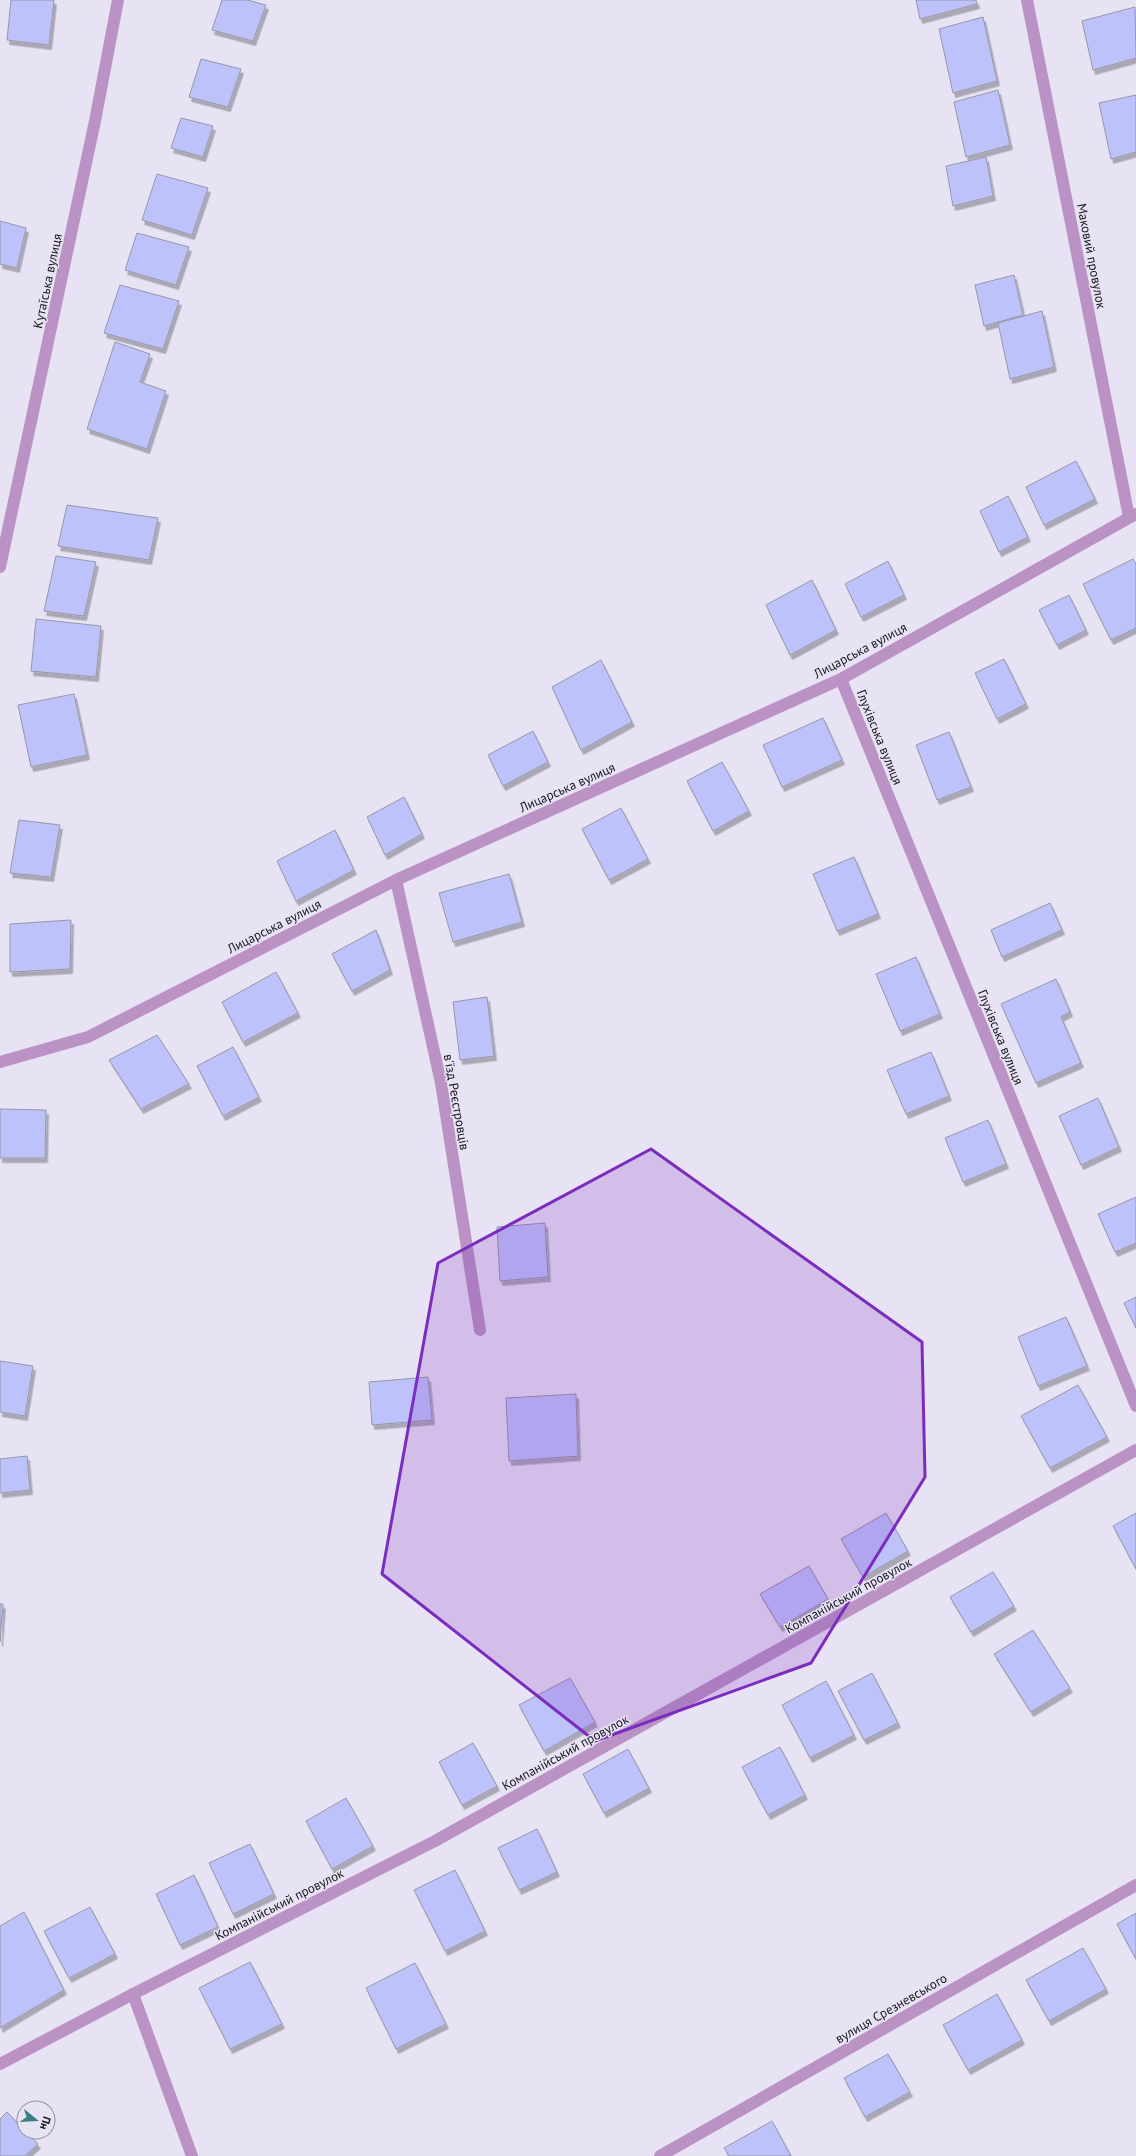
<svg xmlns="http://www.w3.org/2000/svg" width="1136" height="2156" font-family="'PT Sans',sans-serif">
<defs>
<filter id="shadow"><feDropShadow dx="2.5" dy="4.5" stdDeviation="0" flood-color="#0004"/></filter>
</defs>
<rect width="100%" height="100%" fill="#e8e3f4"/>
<path fill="#bdc3fa" stroke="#9597a7" filter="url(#shadow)" d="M 11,0 L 54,0 L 49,45 L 7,40 Z
M 222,0 L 247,0 L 266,5 L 253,41 L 212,30 Z
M 916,0 L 976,0 L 977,4 L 920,19 Z
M 1135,7 L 1136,58 L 1093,70 L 1082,21 Z
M 983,17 L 997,81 L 953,93 L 939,29 Z
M 201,59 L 241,69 L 228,107 L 189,97 Z
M 998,90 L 1010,145 L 966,157 L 954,102 Z
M 1136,95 L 1136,152 L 1111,159 L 1099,103 Z
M 181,118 L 213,126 L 203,157 L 171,148 Z
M 986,157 L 993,196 L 953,206 L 946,166 Z
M 157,174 L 208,188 L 192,235 L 142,220 Z
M 0,221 L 26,228 L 17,268 L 0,264 Z
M 137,233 L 189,247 L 176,285 L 125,270 Z
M 1014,275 L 1023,315 L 984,326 L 975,285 Z
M 120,285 L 179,301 L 163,349 L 104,333 Z
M 1042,311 L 1054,367 L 1010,379 L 998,323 Z
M 115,342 L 150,354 L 140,382 L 166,391 L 147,449 L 87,429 Z
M 1076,461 L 1095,499 L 1044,525 L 1026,487 Z
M 1008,496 L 1028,537 L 999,552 L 980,511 Z
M 67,505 L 158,518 L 149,560 L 58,546 Z
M 56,556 L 96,562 L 84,616 L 44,611 Z
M 1133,559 L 1136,564 L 1136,628 L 1111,640 L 1083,584 Z
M 888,561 L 904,595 L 861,617 L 845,584 Z
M 812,580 L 836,630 L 790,655 L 766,605 Z
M 1069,595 L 1086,630 L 1057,645 L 1039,610 Z
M 36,619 L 101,626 L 96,677 L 31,671 Z
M 1004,659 L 1026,704 L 997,719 L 975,673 Z
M 601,660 L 632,722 L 581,750 L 552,687 Z
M 74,694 L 87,755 L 31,767 L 18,705 Z
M 823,718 L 842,760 L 782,787 L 763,745 Z
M 533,731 L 548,762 L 503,786 L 488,755 Z
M 949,732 L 971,787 L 937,800 L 916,745 Z
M 722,762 L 749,811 L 713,831 L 687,781 Z
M 404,797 L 422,834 L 385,855 L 367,817 Z
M 621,808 L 648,859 L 609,880 L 582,829 Z
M 19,820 L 60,825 L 51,877 L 10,873 Z
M 335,830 L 354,870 L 296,901 L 277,861 Z
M 854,857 L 878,914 L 837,931 L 813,874 Z
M 509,874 L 522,922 L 453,942 L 439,893 Z
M 1050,903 L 1062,930 L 1002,957 L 991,930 Z
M 71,920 L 70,969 L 10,972 L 10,924 Z
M 376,930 L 390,970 L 352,991 L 332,954 Z
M 916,957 L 940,1014 L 900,1031 L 876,974 Z
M 276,972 L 298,1013 L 243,1042 L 222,1002 Z
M 1056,979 L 1070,1012 L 1061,1017 L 1081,1063 L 1036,1083 L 1001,1004 Z
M 487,997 L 494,1056 L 460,1060 L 453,1002 Z
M 157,1035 L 189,1084 L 141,1109 L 109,1060 Z
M 233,1047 L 259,1097 L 223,1116 L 197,1066 Z
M 931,1052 L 949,1096 L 906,1114 L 887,1070 Z
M 1098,1098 L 1119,1147 L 1081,1165 L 1059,1116 Z
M 0,1109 L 46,1110 L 45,1158 L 0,1158 Z
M 988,1120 L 1006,1164 L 963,1182 L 945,1138 Z
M 1136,1197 L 1136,1243 L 1115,1252 L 1098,1214 Z
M 545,1223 L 548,1277 L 500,1281 L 497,1227 Z
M 1136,1297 L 1136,1328 L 1124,1303 Z
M 1066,1317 L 1087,1366 L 1038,1386 L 1018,1337 Z
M 0,1361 L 33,1366 L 25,1416 L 0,1412 Z
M 428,1377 L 432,1420 L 372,1425 L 369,1382 Z
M 1078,1385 L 1107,1437 L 1050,1468 L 1021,1416 Z
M 576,1394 L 578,1456 L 509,1461 L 506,1398 Z
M 27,1456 L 30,1490 L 0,1493 L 0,1459 Z
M 886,1513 L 908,1551 L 863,1577 L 841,1539 Z
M 1136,1513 L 1136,1569 L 1113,1526 Z
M 809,1566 L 828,1599 L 780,1627 L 760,1594 Z
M 993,1572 L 1014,1606 L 971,1632 L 950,1597 Z
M 0,1604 L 3,1604 L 0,1642 Z
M 1033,1630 L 1070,1688 L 1031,1712 L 994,1654 Z
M 872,1673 L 898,1723 L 864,1740 L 838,1691 Z
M 570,1678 L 595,1722 L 544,1751 L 519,1705 Z
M 826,1681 L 854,1735 L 810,1758 L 782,1705 Z
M 473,1743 L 497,1786 L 462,1805 L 439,1762 Z
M 780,1747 L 805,1795 L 768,1815 L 742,1767 Z
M 628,1749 L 649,1788 L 604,1813 L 583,1774 Z
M 346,1798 L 373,1846 L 332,1869 L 306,1821 Z
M 537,1829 L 557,1872 L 519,1890 L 498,1848 Z
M 250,1844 L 274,1894 L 233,1914 L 209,1863 Z
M 455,1870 L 485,1931 L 445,1951 L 414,1890 Z
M 194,1875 L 218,1927 L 180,1945 L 156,1894 Z
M 90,1907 L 115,1954 L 69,1978 L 44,1931 Z
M 24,1912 L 64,1990 L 0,2028 L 0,1926 Z
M 1136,1913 L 1136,1959 L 1117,1924 Z
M 1083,1948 L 1106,1989 L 1049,2021 L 1026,1980 Z
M 250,1962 L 282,2024 L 230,2049 L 199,1988 Z
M 415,1963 L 446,2024 L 396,2049 L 366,1988 Z
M 997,1994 L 1022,2040 L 968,2070 L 943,2025 Z
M 888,2054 L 910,2092 L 865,2117 L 844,2078 Z
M 7,2112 L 38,2144 L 25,2156 L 0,2156 L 0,2119 Z
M 772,2121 L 791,2156 L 729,2156 L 724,2148 Z"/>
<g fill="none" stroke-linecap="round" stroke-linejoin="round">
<path stroke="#ba92c4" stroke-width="12" d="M 133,1994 L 192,2156"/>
<path stroke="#ba92c4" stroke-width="12" d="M 1027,0 L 1129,517
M 0,567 L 95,121 L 118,0
M 841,679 L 1136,1406
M 396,880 L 441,1083 L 480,1330
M 0,1062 L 88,1037 L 396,880 L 841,679 L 1136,514
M 0,2064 L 133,1994 L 435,1841 L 1136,1450
M 660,2156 L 1136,1885"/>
</g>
<path fill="#7b2cbf" fill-opacity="0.2" stroke="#7b2cbf" stroke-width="3" stroke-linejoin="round" d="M 651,1149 L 922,1342 L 925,1477 L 811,1663 L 595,1741 L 382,1574 L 438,1263 Z"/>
<g text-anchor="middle" stroke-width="3" stroke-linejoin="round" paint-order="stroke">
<g font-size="13" fill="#17151b" stroke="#e8e3f4">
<text transform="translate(1092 256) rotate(79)" y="5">Маковий провулок</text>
<text transform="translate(47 281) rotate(-78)" y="5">Кутаїська вулиця</text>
<text transform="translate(860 650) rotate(-28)" y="5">Лицарська вулиця</text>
<text transform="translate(880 737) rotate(68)" y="5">Глухівська вулиця</text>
<text transform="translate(567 787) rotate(-24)" y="5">Лицарська вулиця</text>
<text transform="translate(274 926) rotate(-27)" y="5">Лицарська вулиця</text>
<text transform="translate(1001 1037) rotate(68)" y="5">Глухівська вулиця</text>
<text transform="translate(457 1102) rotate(80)" y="5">в'їзд Реєстровців</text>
<text transform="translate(848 1595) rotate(-29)" y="5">Компанійський провулок</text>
<text transform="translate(565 1752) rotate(-29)" y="5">Компанійський провулок</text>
<text transform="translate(279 1904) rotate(-27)" y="5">Компанійський провулок</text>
<text transform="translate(891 2008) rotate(-30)" y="5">вулиця Срезневського</text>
</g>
</g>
<g transform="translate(36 2120) rotate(108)"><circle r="19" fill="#e8e3f4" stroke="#94919d"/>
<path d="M0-3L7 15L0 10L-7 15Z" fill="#388085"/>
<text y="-6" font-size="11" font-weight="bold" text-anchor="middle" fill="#17151b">Пн</text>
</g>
</svg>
